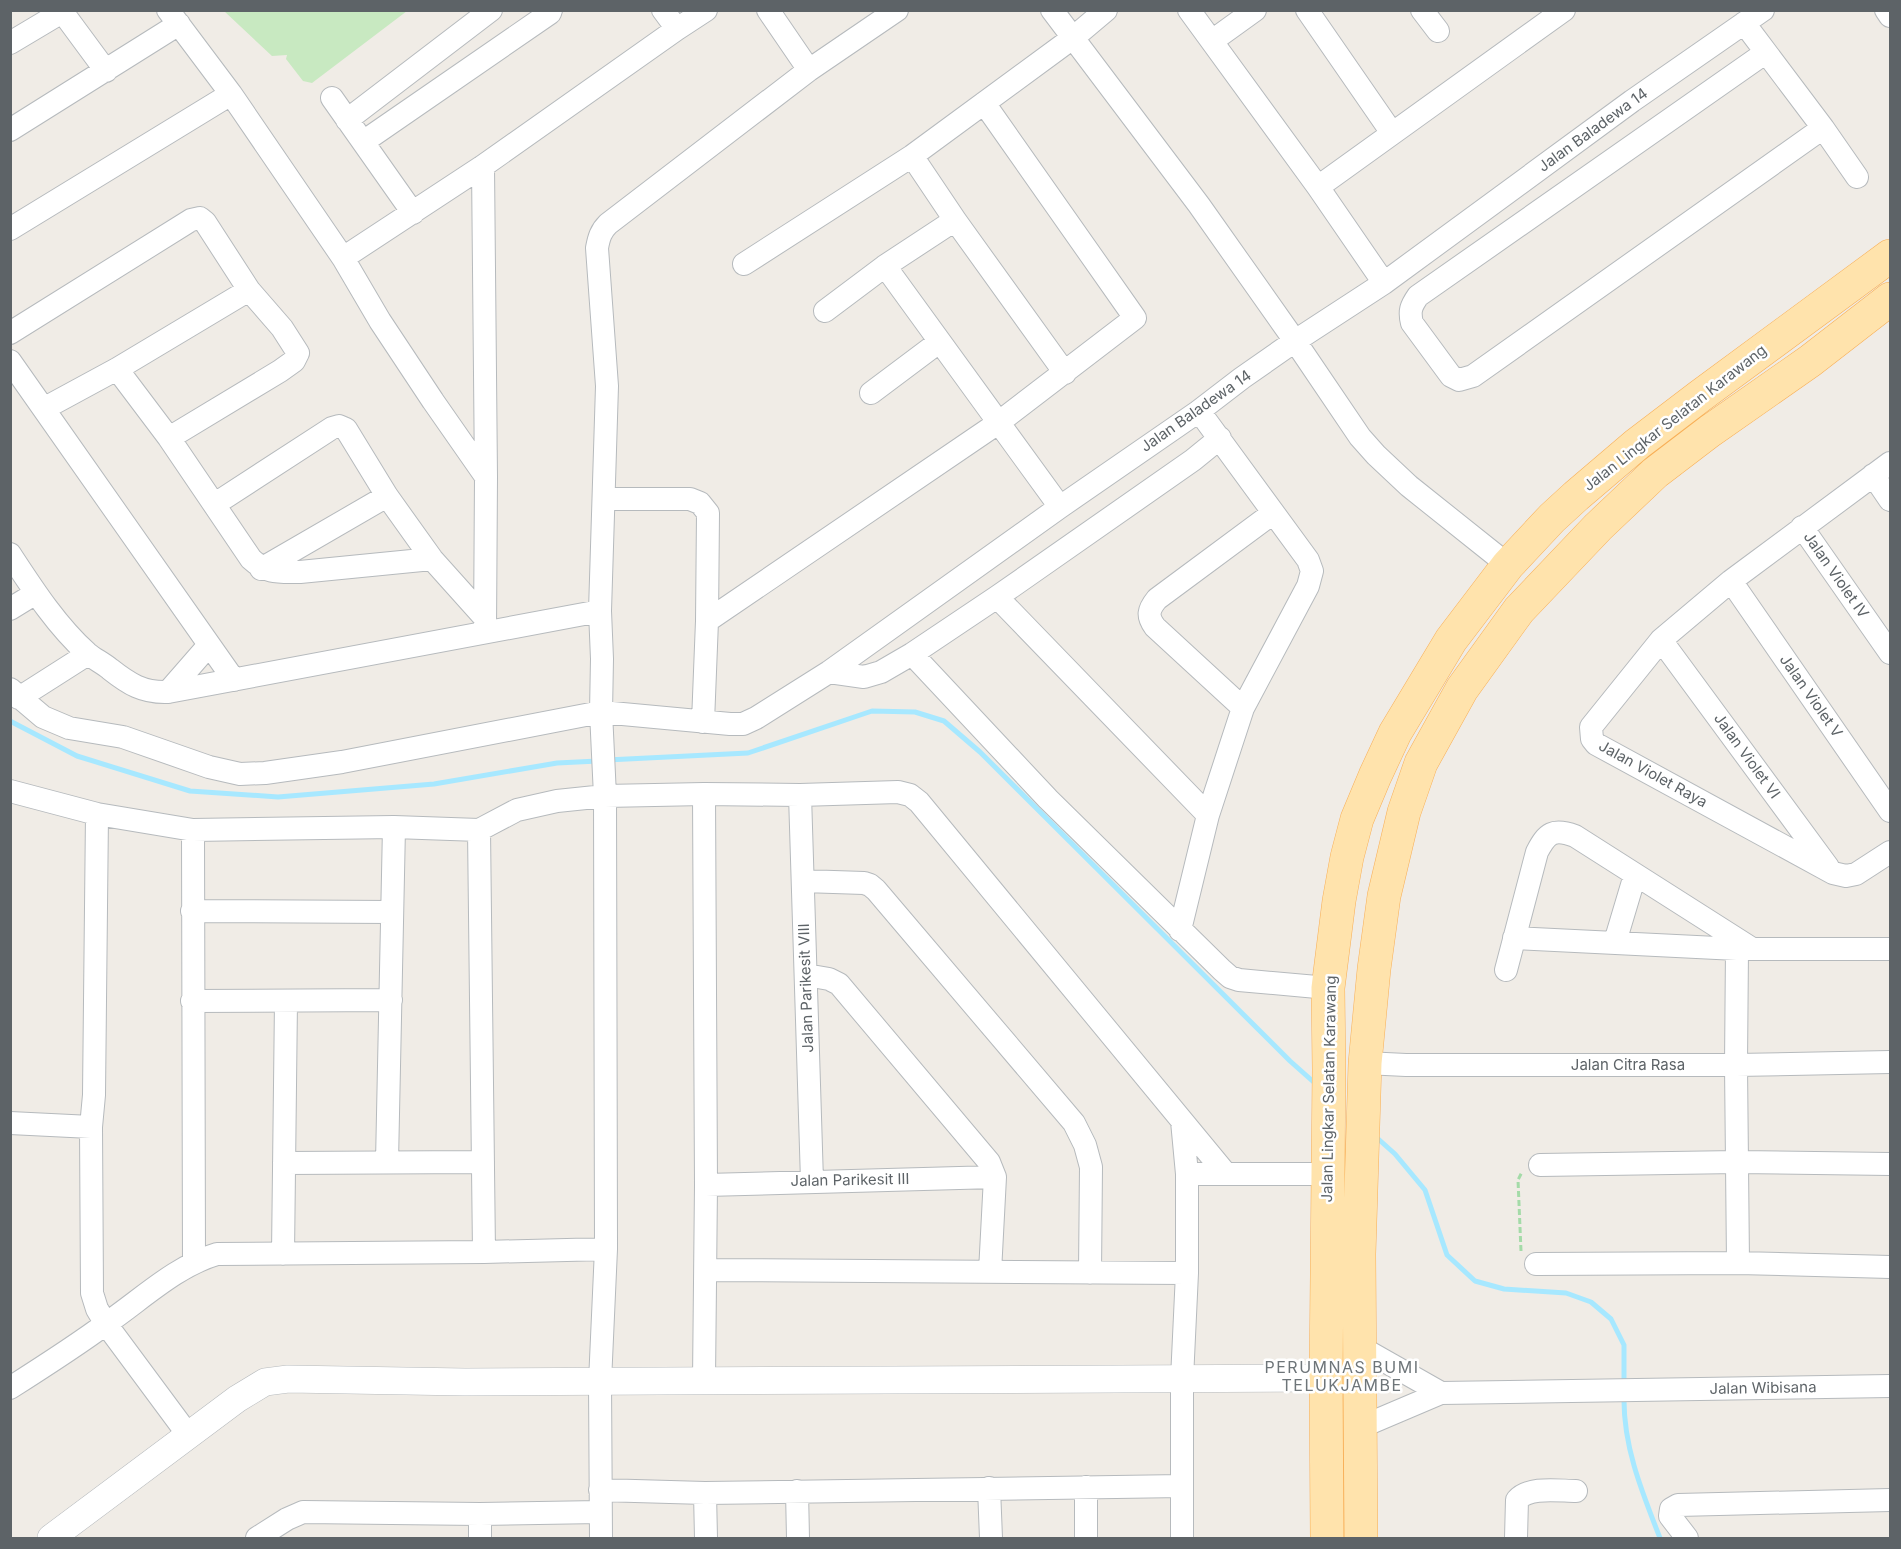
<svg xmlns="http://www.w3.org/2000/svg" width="1901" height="1549" font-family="Inter,sans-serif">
<rect width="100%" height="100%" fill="#f0ece6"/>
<path fill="#c8e9c1" d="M 224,11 L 407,11 L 312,83 L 303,81 L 286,59 L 287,55 L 272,56 Z"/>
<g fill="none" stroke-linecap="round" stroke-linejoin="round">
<path stroke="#a7e8ff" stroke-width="5" d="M 10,721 L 77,756 L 190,791 L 278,797 L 434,784 L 557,763 L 598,761
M 607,760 L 748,753 L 872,711 L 915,712 L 944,721 L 980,752 L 1290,1061 L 1317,1085
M 1376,1137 L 1395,1154 L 1425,1190 L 1447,1255 L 1475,1281 L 1504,1289 L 1566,1293 L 1591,1302 L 1611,1319 L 1624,1345 L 1624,1384
M 1624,1396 C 1623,1446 1642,1492 1660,1538"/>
<defs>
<path id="minor" d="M 61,10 L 106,71
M 168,10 L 231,94 L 343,258 L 380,321 L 433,401 L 486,477
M 663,10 L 677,29
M 768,10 L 809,70
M 1052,10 L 1199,205 L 1295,341 L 1360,437 L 1376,455 L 1409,486 L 1508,565
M 1189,10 L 1318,187 L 1384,283
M 1307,10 L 1392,133
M 1422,10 L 1438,31
M 1886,10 L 1890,16
M 1744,23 L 1823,128 L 1857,177
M 1212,41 L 1255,10
M 10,43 L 62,12
M 1765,53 L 1418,296 C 1411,306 1409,311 1412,323 L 1451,376 L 1459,380 L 1473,376 L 1823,128
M 332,98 L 413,213
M 347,120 L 491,10
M 10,130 L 179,24
M 363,142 L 550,13 L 551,10
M 912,156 L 955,220 L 1065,373
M 483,166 L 486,477 L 485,631
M 1318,187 L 1564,10
M 10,229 L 231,94
M 343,258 L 483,166 L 677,29 L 706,10
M 744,264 L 912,156 L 1074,37 L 1106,10
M 885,266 L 1060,507
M 825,311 L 885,266 L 955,220
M 10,333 L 191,220 L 200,218 L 205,222 L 249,290 L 117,369 L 45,408
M 10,361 L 234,680
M 117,369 L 169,438 L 251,559 C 267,574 279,572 300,572 L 432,559
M 871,393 L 939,342
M 169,438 L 280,371 L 294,361 L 298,353 L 282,328 L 249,290
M 1890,463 L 1731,581 L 1661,640 L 1591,727 L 1592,739 L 1596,744 L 1833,873 L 1846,876 L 1856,874 L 1890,852
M 1873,475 L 1890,500
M 604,499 L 690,499 L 700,503 L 708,513 L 707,621 L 703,722
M 215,504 L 332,428 L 339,426 L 346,429 L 387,496 L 432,559 L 484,617
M 1802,527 L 1890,653
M 10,554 C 33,589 56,625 87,653 C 94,659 103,663 110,669 C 129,684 143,693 168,692 L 209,645
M 261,569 L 387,496
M 1731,581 L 1890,811
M 997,597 L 1208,815
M 10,609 L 36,593
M 707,621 L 998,423 L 1135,318 L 984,103
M 1661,640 L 1828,867
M 912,654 L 1048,799 L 1222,970 L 1230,977 L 1239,980 L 1328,988
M 829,672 L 864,677 L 881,672 L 912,654 L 997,597 L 1193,460 L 1220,438
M 10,689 L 43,717 L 69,728 L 123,737 L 209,767 L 240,774 L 265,773 L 342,762 L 601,712 L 730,724 L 743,724 L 756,718 L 829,672 L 1060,507 L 1199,411 L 1242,378 L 1295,341 L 1384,283 L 1632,101 L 1763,10
M 168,692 L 600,611
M 19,698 L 88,654
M 1243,708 L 1155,627 C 1147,616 1148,610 1157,599 L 1273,513
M 10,791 L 97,814 L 193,830 L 394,827 L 479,830 L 517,810 L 557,801 L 605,796 L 704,794 L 800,795 L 898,792 L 910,795 L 919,802 L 1226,1174
M 704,794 L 706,1185 L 704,1380
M 800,795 L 812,1181
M 97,814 L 94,1095 L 91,1127 L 92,1293 L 97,1309 L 106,1324 L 189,1436
M 193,830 L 194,1262
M 479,830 L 484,1252
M 803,881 L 864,883 L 870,885 L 876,890 L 1074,1123 L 1085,1145 L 1091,1167 L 1090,1273
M 192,911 L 392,912
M 1180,930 L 1208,815 L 1243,708 L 1308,586 L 1312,571 L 1308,560 L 1199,411
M 1514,938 L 1737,949 L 1890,949
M 1615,942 L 1635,875
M 1737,949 L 1736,1065 L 1738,1263
M 1506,970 L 1537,852 C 1547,833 1553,828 1575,836 L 1751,948
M 806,975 L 829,979 L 839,984 L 989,1162 L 995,1177 L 990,1272
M 192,1001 L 391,1000
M 1365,1063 L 1406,1065 L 1736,1065 L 1890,1062
M 1182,1121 L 1187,1174 L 1187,1273 L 1182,1379 L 1182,1538
M 10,1123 L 91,1127
M 387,1162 L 394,827
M 284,1163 L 483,1162
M 1540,1165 L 1737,1162 L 1890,1164
M 1187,1174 L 1328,1174
M 706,1185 L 995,1177
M 283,1254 L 286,1001
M 1536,1264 L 1738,1263 L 1890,1267
M 706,1270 L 1187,1273
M 1360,1347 L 1441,1393
M 10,1388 C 43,1367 76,1346 107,1323 C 142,1299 176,1266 217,1254 L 484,1252 L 606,1249
M 1361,1427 L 1441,1393 L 1890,1386
M 1086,1487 L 1086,1538
M 989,1488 L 991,1538
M 600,1490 L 705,1493 L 1182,1486
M 797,1491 L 798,1538
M 705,1493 L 706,1538
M 257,1538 L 287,1519 L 303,1512 L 480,1514 L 600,1512
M 480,1538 L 480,1514
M 601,1538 L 600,1382 L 606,1249 L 605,796 L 601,712 L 602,659 L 600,611 L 607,386 L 597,248 C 599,237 601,231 608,224 L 809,70 L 897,10
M 1516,1538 L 1517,1500 C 1529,1486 1559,1491 1576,1491
M 1687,1538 L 1670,1516 L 1671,1509 L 1678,1505 L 1890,1500"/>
<path id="tertiary" d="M 51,1538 L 237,1399 L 265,1382 L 288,1379 L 465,1382 L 1326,1378"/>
<path id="primary" d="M 1327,1538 L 1326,1378 L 1329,1070 L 1328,988 L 1339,901 L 1347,857 L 1357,819 L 1375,776 L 1395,733 L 1451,640 L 1508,565 L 1552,518 L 1576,496 L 1637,444 L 1700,396 L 1890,256
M 1361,1538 L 1359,1254 L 1365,1063 L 1374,969 L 1384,896 L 1404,812 L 1421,763 L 1462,689 L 1519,610 L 1598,527 L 1655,473 L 1710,431 L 1810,361 L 1890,299"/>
</defs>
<use href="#minor" stroke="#b6babd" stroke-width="24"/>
<use href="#tertiary" stroke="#b6babd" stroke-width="28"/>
<use href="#primary" stroke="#f8af57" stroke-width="34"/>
<path stroke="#a4dba8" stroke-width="3" stroke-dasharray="6 3" stroke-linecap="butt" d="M 1521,1251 L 1518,1180 L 1522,1172"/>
<use href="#minor" stroke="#fff" stroke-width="22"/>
<use href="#tertiary" stroke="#fff" stroke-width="27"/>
<use href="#primary" stroke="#ffe3ac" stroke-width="33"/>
</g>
<g text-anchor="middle" stroke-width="5" stroke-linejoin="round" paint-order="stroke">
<g font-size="15" fill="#5d6367" stroke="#fff">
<text transform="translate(1593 130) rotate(-36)" y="5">Jalan Baladewa 14</text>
<text transform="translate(1196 411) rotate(-35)" y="5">Jalan Baladewa 14</text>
<text transform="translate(1675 418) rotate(-38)" y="5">Jalan Lingkar Selatan Karawang</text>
<text transform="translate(1836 575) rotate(55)" y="5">Jalan Violet IV</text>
<text transform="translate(1811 696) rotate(55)" y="5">Jalan Violet V</text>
<text transform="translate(1747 756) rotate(54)" y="5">Jalan Violet VI</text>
<text transform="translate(1653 774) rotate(29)" y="5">Jalan Violet Raya</text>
<text transform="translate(806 988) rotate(-92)" y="5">Jalan Parikesit VIII</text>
<text x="1628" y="1070">Jalan Citra Rasa</text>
<text transform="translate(1329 1089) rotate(-89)" y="5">Jalan Lingkar Selatan Karawang</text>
<text transform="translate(850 1180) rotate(-1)" y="5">Jalan Parikesit III</text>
<text transform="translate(1763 1388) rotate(-1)" y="5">Jalan Wibisana</text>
</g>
<g font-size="16" letter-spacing="1.5" fill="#6e7579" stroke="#fff">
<text x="1342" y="1373">PERUMNAS BUMI<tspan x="1342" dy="18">TELUKJAMBE</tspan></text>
</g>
</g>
<rect width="1901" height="1549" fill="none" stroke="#5d6367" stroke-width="24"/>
</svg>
